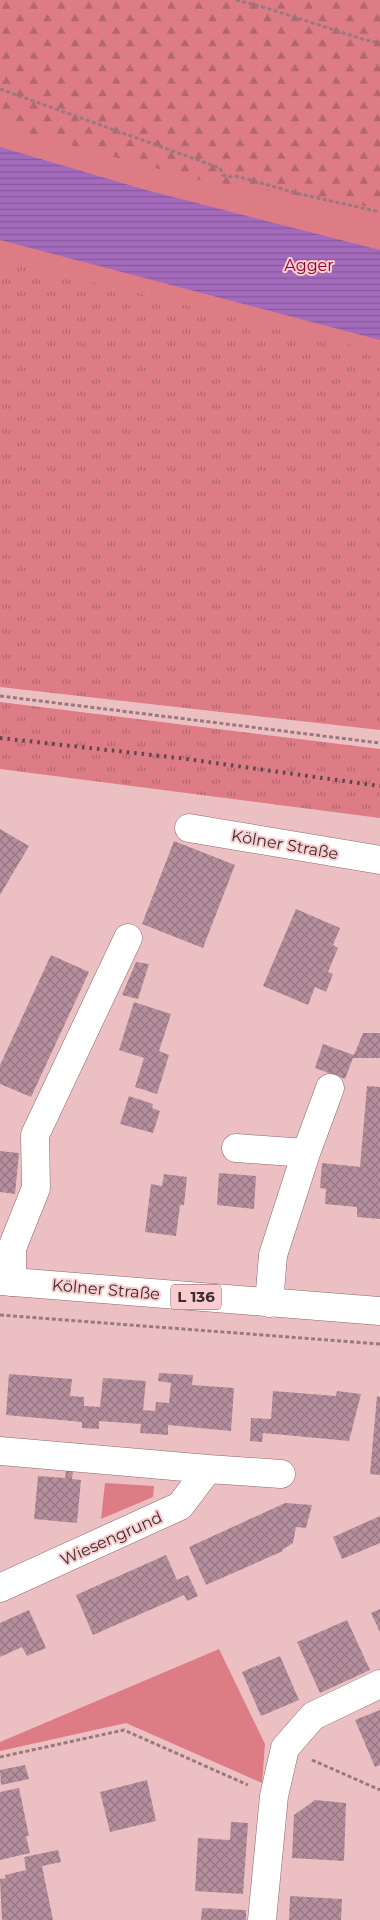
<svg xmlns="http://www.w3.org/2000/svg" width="380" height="1920" font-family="Montserrat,sans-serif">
<defs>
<pattern id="grass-tufts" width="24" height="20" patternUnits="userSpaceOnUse" patternTransform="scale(1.25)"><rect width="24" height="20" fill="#dd7c85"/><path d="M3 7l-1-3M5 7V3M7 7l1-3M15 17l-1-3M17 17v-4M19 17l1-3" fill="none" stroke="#b4666d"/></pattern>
<pattern id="forest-firs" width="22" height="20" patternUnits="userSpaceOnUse" patternTransform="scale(1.25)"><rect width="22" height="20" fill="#dd7c85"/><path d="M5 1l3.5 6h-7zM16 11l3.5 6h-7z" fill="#b4666d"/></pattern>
<pattern id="water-rules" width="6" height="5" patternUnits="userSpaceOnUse" patternTransform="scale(1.25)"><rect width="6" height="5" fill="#a46bbd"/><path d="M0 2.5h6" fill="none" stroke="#87589a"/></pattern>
<pattern id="building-cross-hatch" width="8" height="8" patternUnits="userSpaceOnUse" patternTransform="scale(1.25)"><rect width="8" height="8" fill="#b58f9d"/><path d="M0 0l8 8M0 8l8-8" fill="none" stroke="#947580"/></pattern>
</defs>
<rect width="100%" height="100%" fill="#ecc0c3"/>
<path fill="url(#grass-tufts)" d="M 0,240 L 380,340 L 380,730 L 0,687 Z
M 0,702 L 380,749 L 380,818 L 0,769 Z"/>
<path fill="url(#forest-firs)" d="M 0,0 L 380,0 L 380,250 L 0,147 Z"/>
<path fill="#dd7c85" d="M 0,124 L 25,133 L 200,180 L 380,208 L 380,356 L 344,343 L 0,260 Z
M 105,1483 L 154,1486 L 153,1497 L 101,1519 Z
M 219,1649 L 265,1744 L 262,1783 L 126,1723 L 0,1751 L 0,1742 Z"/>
<path fill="url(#water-rules)" d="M 0,147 L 146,190 L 380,250 L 380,340 L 0,240 Z"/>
<path fill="url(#building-cross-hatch)" d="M 0,829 L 29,846 L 0,895 Z
M 174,841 L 235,865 L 203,948 L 142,924 Z
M 296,909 L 340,928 L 333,945 L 338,948 L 328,972 L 333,974 L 326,992 L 315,987 L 308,1005 L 263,986 Z
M 51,955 L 89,972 L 31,1097 L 0,1084 L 0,1065 Z
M 136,962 L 149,964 L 138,999 L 122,995 Z
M 134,1002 L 171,1014 L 159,1051 L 169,1055 L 157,1094 L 135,1087 L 144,1058 L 119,1050 Z
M 363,1033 L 380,1033 L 380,1058 L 353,1058 L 345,1079 L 315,1068 L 323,1044 L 354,1055 Z
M 367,1086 L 380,1087 L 380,1219 L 357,1217 L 357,1207 L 325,1204 L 326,1189 L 320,1188 L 322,1163 L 360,1167 Z
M 129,1096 L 153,1104 L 152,1108 L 160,1111 L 153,1133 L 120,1124 Z
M 0,1151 L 19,1153 L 15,1194 L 0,1192 Z
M 219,1173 L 256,1176 L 254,1209 L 217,1205 Z
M 164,1174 L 187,1177 L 184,1205 L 180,1205 L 176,1236 L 145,1232 L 151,1184 L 162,1186 Z
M 159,1373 L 193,1375 L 192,1385 L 234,1388 L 231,1431 L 168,1425 L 168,1435 L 140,1433 L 141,1424 L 99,1421 L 99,1429 L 82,1428 L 82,1422 L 6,1415 L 9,1374 L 72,1379 L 70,1396 L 84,1397 L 84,1406 L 100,1407 L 103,1378 L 146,1381 L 143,1410 L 155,1411 L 156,1402 L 169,1403 L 171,1383 L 158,1381 Z
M 273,1391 L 336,1396 L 337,1391 L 361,1394 L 349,1441 L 263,1433 L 262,1442 L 250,1441 L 251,1418 L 271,1419 Z
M 377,1396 L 380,1397 L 380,1475 L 370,1474 Z
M 66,1469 L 73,1470 L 72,1479 L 81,1480 L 77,1523 L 34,1519 L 38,1476 L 65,1478 Z
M 285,1503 L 312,1505 L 306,1528 L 296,1527 L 293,1543 L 282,1550 L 283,1551 L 206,1585 L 189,1547 Z
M 380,1516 L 380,1543 L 342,1559 L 333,1537 Z
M 166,1555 L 177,1580 L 188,1575 L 198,1596 L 187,1601 L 184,1595 L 93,1635 L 76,1595 Z
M 380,1609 L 380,1632 L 371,1613 Z
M 29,1610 L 46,1648 L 27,1656 L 22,1647 L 0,1657 L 0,1623 Z
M 347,1620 L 370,1670 L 320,1693 L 297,1642 Z
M 280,1656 L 299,1700 L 261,1716 L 242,1672 Z
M 380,1710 L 380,1765 L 375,1767 L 355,1720 Z
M 25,1765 L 29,1779 L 1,1785 L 0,1770 Z
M 147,1780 L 156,1821 L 110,1832 L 100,1792 Z
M 19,1788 L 29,1836 L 26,1836 L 30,1853 L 0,1860 L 0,1792 Z
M 315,1800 L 346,1803 L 344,1861 L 292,1858 L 294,1815 Z
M 231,1822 L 248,1823 L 243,1894 L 195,1891 L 198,1838 L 230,1840 Z
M 58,1850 L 61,1862 L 42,1866 L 53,1920 L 2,1920 L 0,1879 L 6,1878 L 5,1875 L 26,1870 L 24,1857 Z
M 290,1896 L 342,1899 L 341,1920 L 289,1920 Z
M 202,1908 L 246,1910 L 246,1920 L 201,1920 Z"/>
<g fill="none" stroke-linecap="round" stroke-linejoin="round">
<defs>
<path id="minor" d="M 189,828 L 380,860
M 236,1148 L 306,1153 L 330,1088
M 12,1282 L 12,1248 L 36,1188 L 35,1135 L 128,938
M 269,1303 L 273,1255 L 306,1153
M 0,1451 L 208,1469
M 0,1588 L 180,1506 L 208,1469 L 281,1474
M 262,1920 L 274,1796 L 285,1748 L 313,1716 L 380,1684"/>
<path id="major" d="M 0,1281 L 380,1311"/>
</defs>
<use href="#minor" stroke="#8d6669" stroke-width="29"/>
<use href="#major" stroke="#8d6669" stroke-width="29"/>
<path stroke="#997a7c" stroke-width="3" stroke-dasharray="4 2.5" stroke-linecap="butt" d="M 236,0 L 263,7 L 365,40 L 380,43
M 0,89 L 220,168 L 223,175 L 230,177 L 236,176 L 300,194 L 380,212
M 0,696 L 380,743
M 0,1315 L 380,1344
M 0,1757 L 124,1730 L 248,1785
M 312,1760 L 380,1790"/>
<use href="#minor" stroke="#fff" stroke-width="28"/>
<use href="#major" stroke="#fff" stroke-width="28"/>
<path stroke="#5e4849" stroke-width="4" stroke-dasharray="2.5 5" stroke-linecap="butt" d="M 0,738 L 179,758 L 380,786"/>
</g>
<g text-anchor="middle" stroke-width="4" stroke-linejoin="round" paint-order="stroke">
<rect fill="#f9cdcf" stroke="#755c5d" stroke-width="1" x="171" y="1284.5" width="50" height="25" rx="4"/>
<g font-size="15" font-weight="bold" fill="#3c2c2c">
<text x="196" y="1302">L 136</text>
</g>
<g font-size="16" fill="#90052f" stroke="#f9cdcf">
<text x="309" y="271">Agger</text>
</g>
<g font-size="16" fill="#3c2c2c" stroke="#f9cdcf">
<text transform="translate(285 844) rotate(10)" y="6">Kölner Straße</text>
<text transform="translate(106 1289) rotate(5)" y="6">Kölner Straße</text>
<text transform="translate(111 1538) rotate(-24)" y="6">Wiesengrund</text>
</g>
</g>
</svg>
